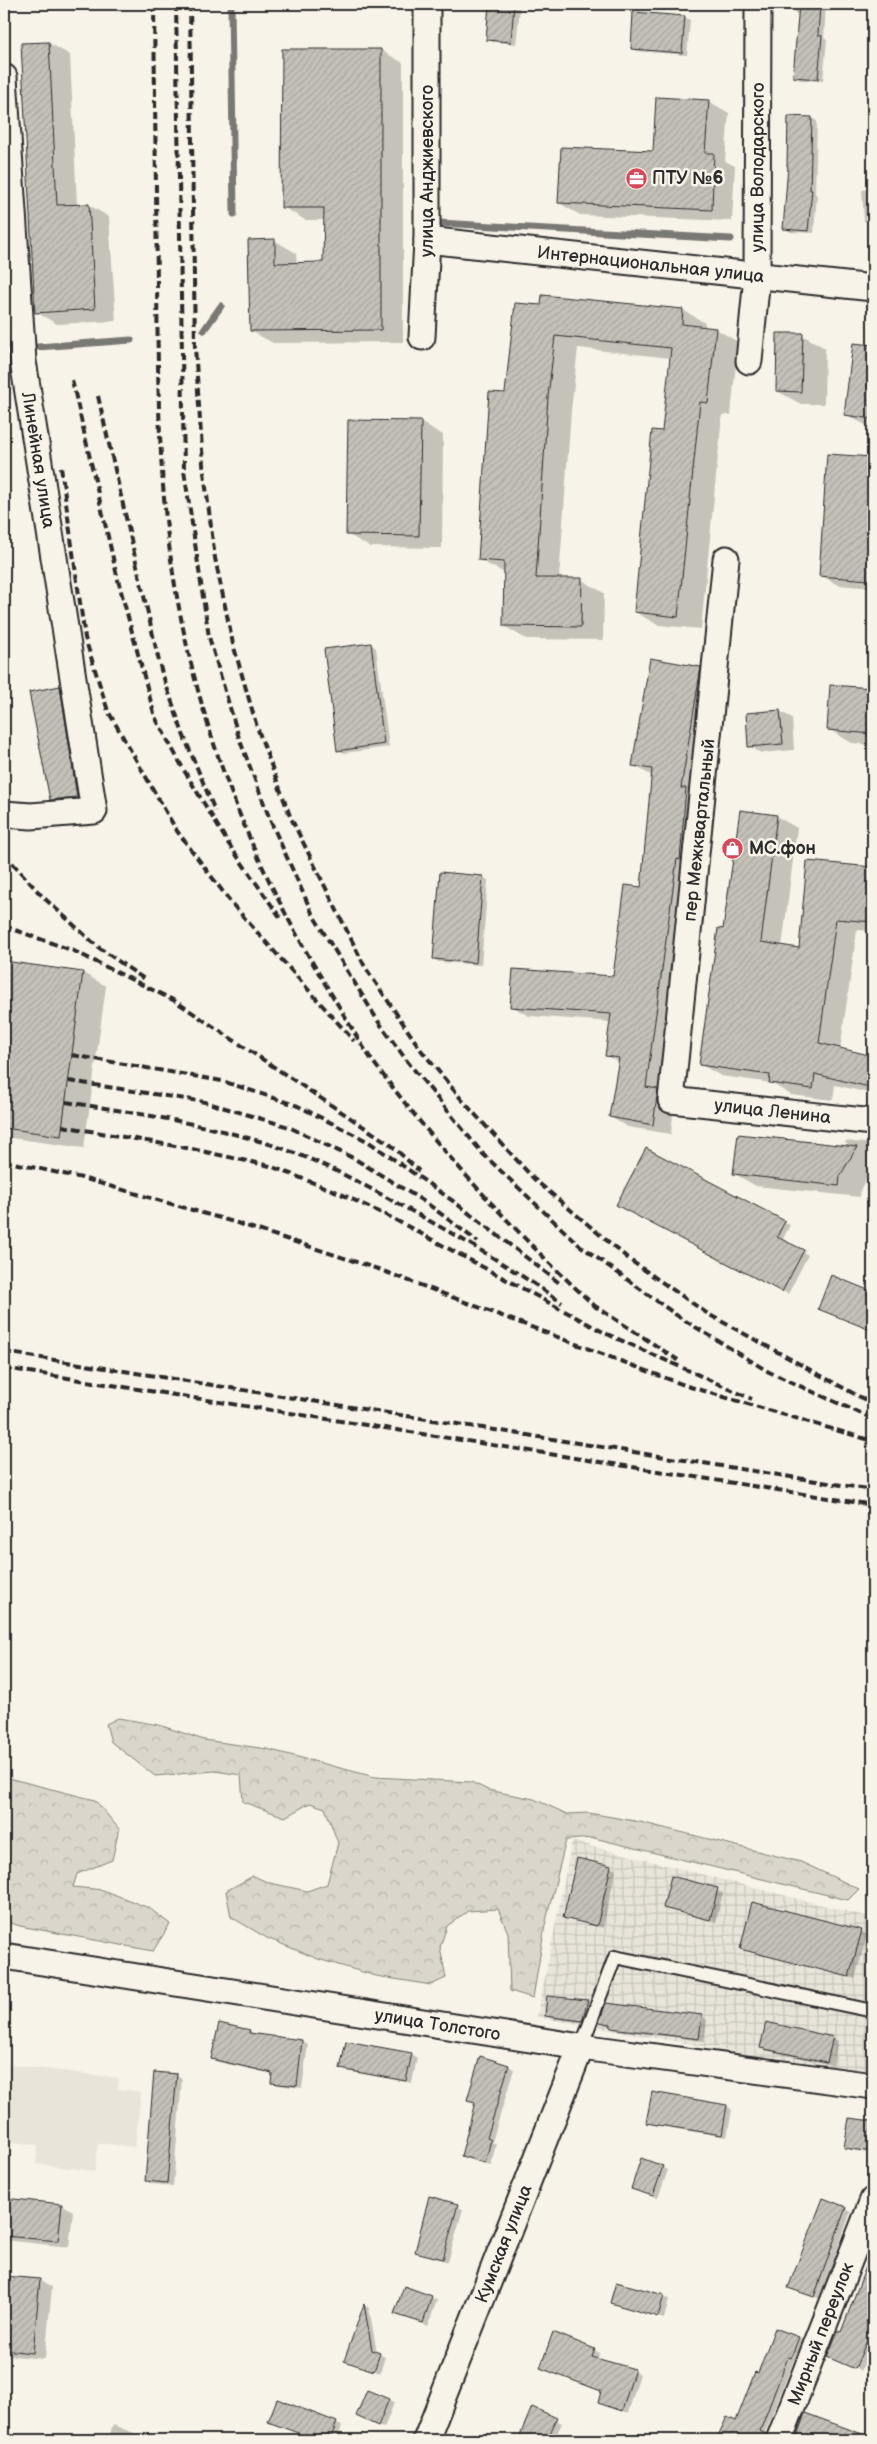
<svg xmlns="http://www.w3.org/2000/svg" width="877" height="2444" font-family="'Balsamiq Sans',sans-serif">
<defs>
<pattern id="industrial-grid" width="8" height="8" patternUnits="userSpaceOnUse" patternTransform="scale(1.25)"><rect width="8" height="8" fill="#e8e4da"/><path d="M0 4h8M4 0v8" fill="none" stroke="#c7c4bb"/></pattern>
<pattern id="forest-crowns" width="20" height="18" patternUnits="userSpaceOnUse" patternTransform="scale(1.25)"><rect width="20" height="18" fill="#dad6cc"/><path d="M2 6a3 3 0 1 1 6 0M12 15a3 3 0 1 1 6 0" fill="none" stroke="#bbb8af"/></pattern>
<pattern id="building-hatch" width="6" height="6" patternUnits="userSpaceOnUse" patternTransform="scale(1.25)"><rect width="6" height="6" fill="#c4c1b9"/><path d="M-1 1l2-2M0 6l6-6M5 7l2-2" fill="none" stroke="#a9a69f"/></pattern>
</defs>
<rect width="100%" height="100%" fill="#f7f3e8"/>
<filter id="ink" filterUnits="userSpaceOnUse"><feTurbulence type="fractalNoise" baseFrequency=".02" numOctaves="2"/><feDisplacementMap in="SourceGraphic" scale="10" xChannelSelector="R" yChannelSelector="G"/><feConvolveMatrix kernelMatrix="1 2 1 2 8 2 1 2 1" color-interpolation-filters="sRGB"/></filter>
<g filter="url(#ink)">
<path fill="#e8e4da" d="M 4,2064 L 119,2078 L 118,2089 L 141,2092 L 135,2147 L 98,2143 L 95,2171 L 36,2164 L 38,2145 L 4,2141 Z"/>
<path fill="url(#industrial-grid)" d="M 572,1841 L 873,1918 L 873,2072 L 802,2064 L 537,2017 Z"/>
<path fill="url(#forest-crowns)" stroke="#82807c" d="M 118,1718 L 159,1725 L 204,1740 L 267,1749 L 375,1777 L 471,1782 L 488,1790 L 534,1799 L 567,1814 L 589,1813 L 640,1822 L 801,1862 L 859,1889 L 848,1900 L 594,1838 L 566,1840 L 545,1925 L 533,1998 L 510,1991 L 508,1933 L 498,1909 L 468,1911 L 447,1926 L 440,1947 L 446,1978 L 431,1985 L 376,1976 L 318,1959 L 267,1938 L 231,1917 L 226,1891 L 253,1876 L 270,1883 L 307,1891 L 327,1884 L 338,1843 L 325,1808 L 310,1803 L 285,1817 L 243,1802 L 241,1775 L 215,1771 L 155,1776 L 111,1742 L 106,1724 Z
M 4,1777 L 95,1800 L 119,1829 L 112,1860 L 77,1874 L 73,1887 L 103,1890 L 149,1908 L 170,1924 L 153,1951 L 20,1926 L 4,1921 Z"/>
<path fill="#0003" d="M 491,4 L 514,4 L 520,8 L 516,44 L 493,42 L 487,39 Z
M 694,4 L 721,4 L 721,7 L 699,6 Z
M 795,4 L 826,4 L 824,38 L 827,40 L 823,81 L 800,80 L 794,76 L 799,16 L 795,13 Z
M 684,17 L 690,20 L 687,55 L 637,51 L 632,48 Z
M 49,43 L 70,55 L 77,205 L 89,205 L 109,217 L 116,321 L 57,324 L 36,312 Z
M 381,50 L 403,63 L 403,342 L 273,343 L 251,331 L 274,240 L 296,253 L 297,264 L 325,263 L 325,220 L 305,220 L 283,207 Z
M 708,101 L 729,113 L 725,161 L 735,166 L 732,221 L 580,215 L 559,203 L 654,152 Z
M 811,118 L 817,121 L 815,194 L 817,195 L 814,233 L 790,232 L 785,228 Z
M 873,189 L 873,226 L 864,221 L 862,190 Z
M 516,304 L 683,310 L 705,323 L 705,328 L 716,329 L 738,342 L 731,415 L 722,415 L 701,629 L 658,625 L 635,612 L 663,432 L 671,358 L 578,348 L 571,411 L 559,579 L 582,580 L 604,593 L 603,640 L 526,639 L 504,626 L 505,573 L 479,560 L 506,394 Z
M 802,335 L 825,348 L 824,404 L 801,404 L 777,391 Z
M 854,344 L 873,347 L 873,429 L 845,414 Z
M 420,422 L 443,435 L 442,548 L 370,547 L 347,534 Z
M 828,455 L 873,458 L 873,588 L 838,585 L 820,575 Z
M 371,644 L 376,648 L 389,747 L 344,753 L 338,750 Z
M 700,668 L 718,678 L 671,1134 L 628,1127 L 610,1117 L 620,1063 L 606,1055 L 611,1022 L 529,1016 L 511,1006 L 614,977 L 642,889 L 652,776 L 633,765 Z
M 59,687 L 77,697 L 94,806 L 69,810 L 51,799 Z
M 831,687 L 873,690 L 873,745 L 852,743 L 828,729 Z
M 780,711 L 792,718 L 794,750 L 761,753 L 749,746 L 747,714 Z
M 776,816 L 797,828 L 782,947 L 801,949 L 808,862 L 873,868 L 873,931 L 857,930 L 840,1050 L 873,1058 L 873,1094 L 835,1085 L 833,1100 L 791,1095 L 771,1083 L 721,1076 L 700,1064 L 724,930 Z
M 4,858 L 8,860 L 4,884 Z
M 441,874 L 483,877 L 488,880 L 481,965 L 439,962 L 434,959 Z
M 4,962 L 83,973 L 106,986 L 84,1148 L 4,1137 Z
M 846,1141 L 873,1144 L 873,1168 L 861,1188 L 860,1197 L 756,1186 L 735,1174 L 854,1148 L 845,1143 Z
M 646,1150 L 790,1225 L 782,1241 L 808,1255 L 788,1294 L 623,1208 Z
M 610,1867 L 616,1870 L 603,1928 L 565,1917 Z
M 672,1878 L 723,1893 L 716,1922 L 664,1907 Z
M 861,1931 L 867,1935 L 855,1979 L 742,1948 Z
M 548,1997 L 588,2002 L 593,2005 L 588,2023 L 552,2019 L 546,2016 Z
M 701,2016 L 707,2020 L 704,2041 L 617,2030 L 601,2022 Z
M 767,2024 L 833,2038 L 838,2041 L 833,2065 L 767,2051 L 762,2048 Z
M 249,2031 L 255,2035 L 302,2041 L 308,2044 L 302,2088 L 278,2085 L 273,2082 L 274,2074 L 218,2062 L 212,2059 Z
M 411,2054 L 417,2058 L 412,2083 L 347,2071 L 342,2068 Z
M 508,2066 L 514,2069 L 492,2142 L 496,2144 L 491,2165 L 468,2159 L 462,2155 L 476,2103 L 468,2099 Z
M 176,2075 L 182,2079 L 173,2186 L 152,2184 L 146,2180 Z
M 727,2106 L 732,2110 L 727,2137 L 653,2125 L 648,2122 Z
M 850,2119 L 873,2123 L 873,2154 L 851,2150 L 846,2147 Z
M 642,2160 L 668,2170 L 658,2198 L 632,2189 Z
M 430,2198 L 463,2209 L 448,2262 L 417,2252 Z
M 4,2200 L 62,2205 L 73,2211 L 69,2247 L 4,2240 Z
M 824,2200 L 851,2211 L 820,2299 L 795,2290 Z
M 873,2250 L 873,2342 L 861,2371 L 828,2357 L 841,2334 Z
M 4,2277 L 40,2280 L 52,2287 L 45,2359 L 4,2355 Z
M 617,2283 L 669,2299 L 664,2319 L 612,2303 Z
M 405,2287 L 437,2300 L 428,2326 L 396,2313 Z
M 364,2305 L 369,2308 L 377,2353 L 385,2357 L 380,2373 L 346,2360 Z
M 799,2338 L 804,2341 L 797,2361 L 794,2360 L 762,2440 L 718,2440 L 727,2418 L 737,2423 L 759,2375 Z
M 594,2350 L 600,2353 L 597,2360 L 640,2374 L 628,2413 L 599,2403 L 603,2392 L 547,2370 Z
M 368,2392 L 394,2403 L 384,2428 L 363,2419 Z
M 278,2401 L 342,2426 L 337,2440 L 318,2440 L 275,2424 Z
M 533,2409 L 562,2423 L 554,2440 L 519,2440 Z
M 806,2415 L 861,2436 L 859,2440 L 796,2440 Z
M 113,2425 L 139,2435 L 138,2440 L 108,2440 Z"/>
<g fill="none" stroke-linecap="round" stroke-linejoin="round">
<path stroke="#7a7874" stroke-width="7" d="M 231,4 L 234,214
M 439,223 L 731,239
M 204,330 L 221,306
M 38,347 L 131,340"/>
</g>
<path fill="url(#building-hatch)" stroke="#2b2b2b" d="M 489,4 L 514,4 L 511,42 L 486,40 Z
M 799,4 L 820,4 L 818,35 L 822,36 L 818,79 L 793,77 Z
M 633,12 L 685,16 L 682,53 L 631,49 Z
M 49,42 L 57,205 L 89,204 L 95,309 L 35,313 L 21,43 Z
M 282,49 L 381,49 L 381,330 L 250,331 L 248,240 L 275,239 L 275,263 L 323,262 L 324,208 L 281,208 Z
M 656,97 L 709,100 L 705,153 L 714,153 L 712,210 L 558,203 L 561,147 L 653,151 Z
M 788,116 L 812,117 L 810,190 L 812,190 L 808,231 L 783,229 L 788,166 L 787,166 Z
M 542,295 L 683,309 L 682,324 L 716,328 L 708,403 L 700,402 L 678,617 L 634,612 L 652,430 L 662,431 L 671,348 L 555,336 L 548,397 L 536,578 L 582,578 L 581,627 L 503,626 L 504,562 L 478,560 L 489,392 L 505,393 L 515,303 L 541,305 Z
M 777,333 L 803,333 L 801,392 L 776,391 Z
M 853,343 L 873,345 L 873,419 L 844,415 Z
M 348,420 L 421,421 L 419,536 L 346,535 Z
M 827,454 L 873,457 L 873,533 L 870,580 L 819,576 Z
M 371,643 L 384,744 L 337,751 L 324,649 Z
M 650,658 L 701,667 L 681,788 L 686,788 L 680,860 L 677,859 L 646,1087 L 658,1089 L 653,1125 L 609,1117 L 619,1058 L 605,1056 L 611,1014 L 510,1007 L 513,969 L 613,976 L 625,885 L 641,887 L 652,769 L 632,766 Z
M 830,685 L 873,688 L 873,734 L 827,730 Z
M 60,686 L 77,797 L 50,800 L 29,692 Z
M 780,710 L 783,744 L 748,747 L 746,713 Z
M 740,810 L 777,815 L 761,942 L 799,948 L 807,861 L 873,867 L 873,922 L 836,919 L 819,1043 L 873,1056 L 873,1088 L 815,1074 L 813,1089 L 769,1083 L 770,1075 L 699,1065 L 718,928 L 723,929 Z
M 440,872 L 483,876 L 476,963 L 433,959 Z
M 4,961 L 83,972 L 61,1136 L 4,1128 Z
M 738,1134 L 857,1147 L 840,1176 L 839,1186 L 733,1174 Z
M 646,1148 L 785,1221 L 777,1237 L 804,1250 L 782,1292 L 616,1205 Z
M 831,1275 L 873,1292 L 873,1331 L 818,1309 Z
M 577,1858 L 611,1866 L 597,1926 L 563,1918 Z
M 671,1876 L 718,1888 L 710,1920 L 663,1908 Z
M 752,1902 L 862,1930 L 849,1977 L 740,1949 Z
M 547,1996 L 588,2000 L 582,2021 L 545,2016 Z
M 606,2003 L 702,2015 L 699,2039 L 611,2028 L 611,2024 L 599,2022 Z
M 766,2022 L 833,2037 L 827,2062 L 760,2048 Z
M 219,2023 L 250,2030 L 249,2033 L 302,2040 L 297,2086 L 271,2083 L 272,2073 L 211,2059 Z
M 346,2041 L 412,2053 L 406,2081 L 340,2069 Z
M 480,2056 L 509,2065 L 487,2138 L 491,2140 L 485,2163 L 461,2156 L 475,2102 L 467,2100 Z
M 154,2072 L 177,2074 L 167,2183 L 145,2181 Z
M 652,2092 L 727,2105 L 722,2135 L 646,2123 Z
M 849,2118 L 873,2121 L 873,2152 L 844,2148 Z
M 641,2158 L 663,2166 L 653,2196 L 631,2189 Z
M 429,2196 L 458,2204 L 443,2259 L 415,2252 Z
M 4,2198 L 62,2204 L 58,2241 L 4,2236 Z
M 823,2198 L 846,2207 L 814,2297 L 788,2288 Z
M 872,2251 L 873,2326 L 855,2369 L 827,2357 L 838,2331 L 841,2332 Z
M 4,2276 L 40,2279 L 33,2353 L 4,2350 Z
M 616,2282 L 664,2295 L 658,2317 L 610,2303 Z
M 404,2286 L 432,2296 L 423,2323 L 394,2314 Z
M 364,2304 L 372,2350 L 380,2353 L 374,2371 L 344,2361 Z
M 775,2328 L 799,2337 L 791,2358 L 788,2357 L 760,2431 L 766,2434 L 765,2440 L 716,2440 L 727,2417 L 736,2421 L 755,2372 L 758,2373 Z
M 553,2332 L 595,2349 L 592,2357 L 635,2369 L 622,2411 L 598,2403 L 601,2391 L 540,2368 Z
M 367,2390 L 389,2399 L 378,2426 L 356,2416 Z
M 277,2399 L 337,2422 L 330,2440 L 317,2440 L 268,2422 Z
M 532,2407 L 557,2418 L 547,2440 L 518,2440 Z
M 805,2413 L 873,2438 L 873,2440 L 808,2440 L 797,2436 Z"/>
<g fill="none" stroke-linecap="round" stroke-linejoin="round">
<defs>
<path id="lane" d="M 581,2047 L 615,1957 L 873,2011"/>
<g id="street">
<path id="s1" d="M 4,77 L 23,361 L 94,811 L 31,816 L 4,814"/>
<path id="s2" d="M 427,240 L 873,288"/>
<path id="s3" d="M 422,337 L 427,240 L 427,4"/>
<path id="s4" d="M 749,361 L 757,276 L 758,4"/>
<path id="s5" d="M 726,559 L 671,1100 L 873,1122"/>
<path id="s6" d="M 4,1956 L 581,2047 L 873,2086"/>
<path id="s7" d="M 426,2440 L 581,2047"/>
<path id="s8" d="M 779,2440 L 873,2200"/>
</g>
</defs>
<use href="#lane" stroke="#2b2b2b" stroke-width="16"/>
<use href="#street" stroke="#2b2b2b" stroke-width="29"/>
<use href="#lane" stroke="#f7f3e8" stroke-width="12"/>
<use href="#street" stroke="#f7f3e8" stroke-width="25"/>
<path stroke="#2b2b2b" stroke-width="4" stroke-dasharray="8 4" stroke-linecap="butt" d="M 154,4 C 155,98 156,191 157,285 C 158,371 158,459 169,545 C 190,707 246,857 332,995 C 346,1018 359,1042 374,1063 C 440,1151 516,1234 597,1308
M 176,4 L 184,470 L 209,637 L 239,738 L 271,822 L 313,915 L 378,1021 L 407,1061 L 483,1154 L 578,1244 L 679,1317 L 769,1372 L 873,1419
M 190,4 L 195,347 L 203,464 L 215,558 L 233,644 L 257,727 L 290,816 L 365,967 L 421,1050 L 462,1100 L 534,1179 L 630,1260 L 708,1314 L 873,1404
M 72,380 L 118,580 L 155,717 L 185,772 L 228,843 L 282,920
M 98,396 L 161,670 L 183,734 L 215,811
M 61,467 L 85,638 L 108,711 L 177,831 L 233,905 L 354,1041
M 4,854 L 43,897 L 98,947 L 147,981
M 4,926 L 74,951 L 175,1001 L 391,1145 L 419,1171
M 72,1055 L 222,1081 L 298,1106 L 369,1142 L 453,1201 L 562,1285
M 69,1081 L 205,1102 L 289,1127 L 355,1159 L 428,1204 L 478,1242
M 66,1102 C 131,1112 195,1122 259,1141 C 306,1154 350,1177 393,1201 C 451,1232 508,1265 562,1303
M 62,1126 L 192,1149 L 270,1166 L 337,1192 L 392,1218 L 607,1334 L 752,1399
M 4,1161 L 82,1178 L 237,1223 L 378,1269 L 687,1386 L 873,1441
M 592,1304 L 678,1360
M 4,1352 L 873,1490
M 4,1368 L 873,1505"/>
</g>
</g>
<defs>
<symbol id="office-disc" viewBox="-11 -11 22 22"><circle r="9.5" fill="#d1495b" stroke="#f7f3e8"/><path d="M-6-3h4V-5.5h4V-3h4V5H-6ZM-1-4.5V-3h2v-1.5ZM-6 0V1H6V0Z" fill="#fff"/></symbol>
<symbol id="shop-disc" viewBox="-11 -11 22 22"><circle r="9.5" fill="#d1495b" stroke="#f7f3e8"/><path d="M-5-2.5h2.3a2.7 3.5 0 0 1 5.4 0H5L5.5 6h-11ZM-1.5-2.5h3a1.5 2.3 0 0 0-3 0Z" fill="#fff"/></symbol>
</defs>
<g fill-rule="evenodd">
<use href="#office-disc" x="624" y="166" width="25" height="25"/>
<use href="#shop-disc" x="720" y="836" width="25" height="25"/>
</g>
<g text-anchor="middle" stroke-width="5" stroke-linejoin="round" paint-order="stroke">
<g font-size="18" fill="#2b2b2b" stroke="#f7f3e8">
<text dy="6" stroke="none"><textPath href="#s4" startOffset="194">улица Володарского</textPath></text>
<text dy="6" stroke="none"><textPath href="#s3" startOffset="166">улица Анджиевского</textPath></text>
<text dy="6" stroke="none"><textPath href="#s2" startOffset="225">Интернациональная улица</textPath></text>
<text dy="6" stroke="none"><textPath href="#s1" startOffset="385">Линейная улица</textPath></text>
<text transform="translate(699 830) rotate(-84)" y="6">пер Межквартальный</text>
<text dy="6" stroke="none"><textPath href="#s5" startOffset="646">улица Ленина</textPath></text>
<text dy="6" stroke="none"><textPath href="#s6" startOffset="439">улица Толстого</textPath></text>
<text dy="6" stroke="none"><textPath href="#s7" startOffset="211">Кумская улица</textPath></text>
<text dy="6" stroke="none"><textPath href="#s8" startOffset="114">Мирный переулок</textPath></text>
</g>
<g font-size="18" font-weight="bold" fill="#2b2b2b" stroke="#f7f3e8" text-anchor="start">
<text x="652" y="184">ПТУ №6</text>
<text x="749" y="854">МС.фон</text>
</g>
</g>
<rect width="877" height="2444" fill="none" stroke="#f7f3e8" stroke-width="20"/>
<rect x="10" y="10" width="857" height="2424" fill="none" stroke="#2b2b2b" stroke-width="2" filter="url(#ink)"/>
</svg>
